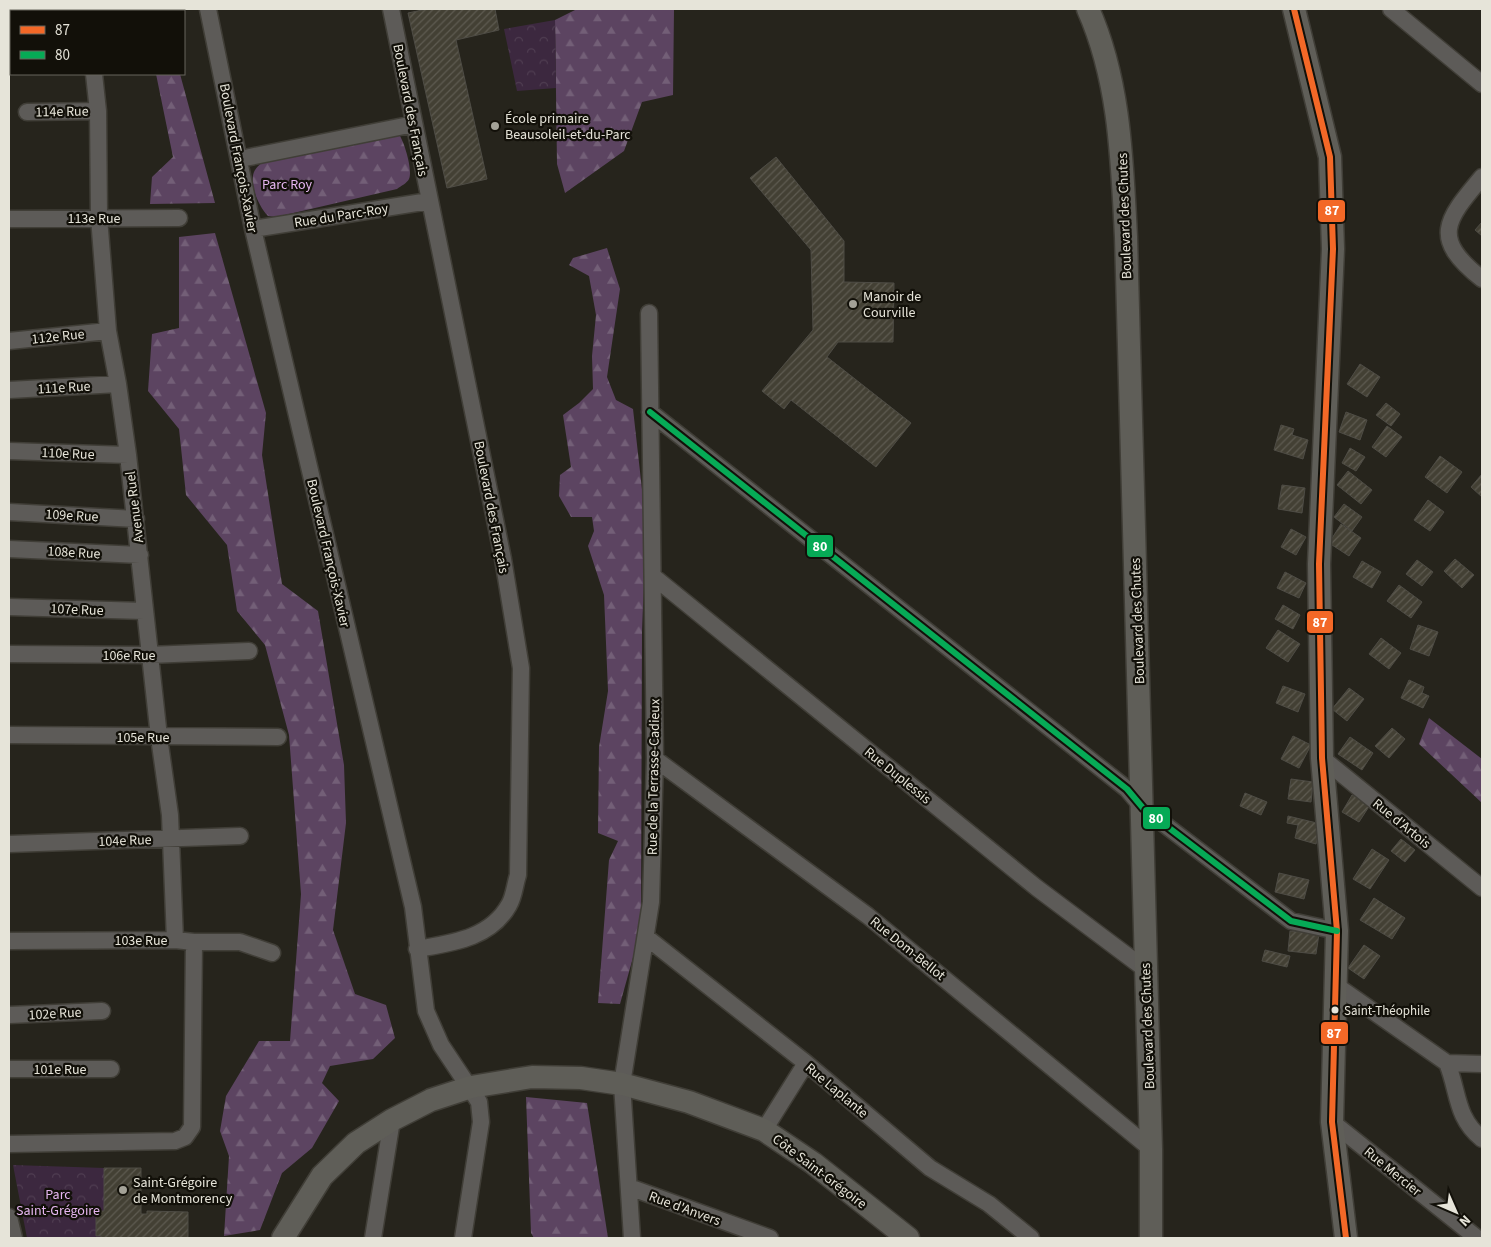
<svg xmlns="http://www.w3.org/2000/svg" width="1491" height="1247" font-family="'Source Sans 3',sans-serif">
<defs>
<pattern id="forest-firs" width="22" height="20" patternUnits="userSpaceOnUse" patternTransform="scale(1.25)"><rect width="22" height="20" fill="#5c4461"/><path d="M5 1l3.5 6h-7zM16 11l3.5 6h-7z" fill="#735f77"/></pattern>
<pattern id="park-crowns" width="20" height="18" patternUnits="userSpaceOnUse" patternTransform="scale(1.25)"><rect width="20" height="18" fill="#3c283f"/><path d="M2 6a3 3 0 1 1 6 0M12 15a3 3 0 1 1 6 0" fill="none" stroke="#4f3d51"/></pattern>
<pattern id="building-hatch" width="6" height="6" patternUnits="userSpaceOnUse" patternTransform="scale(1.25)"><rect width="6" height="6" fill="#434034"/><path d="M-1 1l2-2M0 6l6-6M5 7l2-2" fill="none" stroke="#5e5b51"/></pattern>
</defs>
<rect width="100%" height="100%" fill="#26241c"/>
<path fill="url(#forest-firs)" d="M 113,9 L 163,9 L 164,11 L 116,11 Z
M 577,9 L 674,9 L 673,95 L 642,102 L 624,151 L 565,193 L 557,164 L 555,20 Z
M 156,74 L 180,74 L 215,203 L 150,204 L 152,177 L 173,157 Z
M 398,133 C 404,140 413,170 409,179 C 407,183 401,186 397,189 L 276,217 L 268,216 C 259,207 249,185 254,172 C 256,167 262,163 265,160 Z
M 215,233 L 266,413 L 262,455 L 282,584 L 318,611 L 344,765 L 346,823 L 333,930 L 355,994 L 386,1005 L 395,1038 L 373,1059 L 330,1066 L 322,1083 L 339,1101 L 312,1148 L 282,1173 L 260,1230 L 224,1236 L 229,1156 L 220,1131 L 226,1096 L 259,1041 L 290,1041 L 301,894 L 289,735 L 265,645 L 237,611 L 227,545 L 186,495 L 179,429 L 148,391 L 152,334 L 179,328 L 179,237 Z
M 607,248 L 620,289 L 607,377 L 616,400 L 633,409 L 646,525 L 642,632 L 641,929 L 620,1004 L 598,1003 L 609,860 L 618,841 L 598,833 L 599,747 L 608,691 L 604,595 L 588,546 L 594,531 L 592,517 L 571,517 L 559,496 L 560,475 L 571,467 L 563,415 L 579,403 L 593,389 L 592,356 L 596,315 L 589,276 L 569,265 L 573,258 Z
M 1429,718 L 1482,759 L 1482,803 L 1419,744 Z
M 526,1097 L 587,1103 L 608,1238 L 534,1238 L 531,1233 Z"/>
<path fill="url(#park-crowns)" d="M 555,20 L 556,88 L 517,91 L 504,29 Z
M 13,1165 L 104,1168 L 104,1211 L 96,1236 L 101,1236 L 101,1238 L 27,1238 Z"/>
<path fill="url(#building-hatch)" stroke="#4e4c45" d="M 427,9 L 495,9 L 499,30 L 456,40 L 487,179 L 447,188 L 408,13 Z
M 776,157 L 844,241 L 844,282 L 894,283 L 893,342 L 838,342 L 827,357 L 911,423 L 876,467 L 791,400 L 784,409 L 762,391 L 813,330 L 811,250 L 750,178 Z
M 1482,222 L 1482,236 L 1475,230 Z
M 1360,364 L 1380,377 L 1367,397 L 1347,384 Z
M 1386,403 L 1400,414 L 1391,426 L 1376,415 Z
M 1346,412 L 1367,420 L 1360,440 L 1339,432 Z
M 1281,425 L 1294,429 L 1292,435 L 1308,440 L 1303,459 L 1274,450 Z
M 1387,426 L 1402,437 L 1386,457 L 1372,447 Z
M 1350,448 L 1365,457 L 1356,471 L 1342,463 Z
M 1440,456 L 1462,472 L 1447,493 L 1425,477 Z
M 1348,471 L 1372,490 L 1361,504 L 1337,485 Z
M 1482,474 L 1482,497 L 1471,487 Z
M 1282,485 L 1305,488 L 1302,513 L 1278,509 Z
M 1428,500 L 1444,512 L 1430,531 L 1414,520 Z
M 1344,504 L 1362,517 L 1352,531 L 1334,517 Z
M 1341,524 L 1361,538 L 1349,556 L 1329,543 Z
M 1291,529 L 1306,537 L 1296,555 L 1281,547 Z
M 1455,559 L 1474,575 L 1462,588 L 1444,571 Z
M 1417,560 L 1433,572 L 1422,586 L 1406,574 Z
M 1362,561 L 1381,572 L 1372,588 L 1353,577 Z
M 1285,572 L 1306,583 L 1299,598 L 1277,588 Z
M 1399,585 L 1422,602 L 1411,618 L 1387,601 Z
M 1283,605 L 1300,615 L 1293,629 L 1275,619 Z
M 1418,625 L 1438,632 L 1429,656 L 1410,649 Z
M 1278,630 L 1300,644 L 1288,662 L 1266,648 Z
M 1381,638 L 1401,653 L 1389,669 L 1369,654 Z
M 1409,680 L 1424,687 L 1422,693 L 1429,696 L 1423,708 L 1401,698 Z
M 1283,686 L 1305,694 L 1298,712 L 1276,703 Z
M 1349,688 L 1364,699 L 1347,721 L 1332,709 Z
M 1392,728 L 1405,739 L 1389,758 L 1375,746 Z
M 1293,736 L 1311,745 L 1299,768 L 1281,759 Z
M 1350,737 L 1373,753 L 1362,770 L 1338,754 Z
M 1291,779 L 1313,782 L 1311,802 L 1288,799 Z
M 1245,793 L 1267,802 L 1261,815 L 1240,806 Z
M 1352,795 L 1370,805 L 1359,822 L 1342,812 Z
M 1288,816 L 1321,824 L 1316,844 L 1295,838 L 1298,825 L 1287,823 Z
M 1401,839 L 1415,850 L 1405,862 L 1391,851 Z
M 1372,849 L 1389,860 L 1370,889 L 1353,879 Z
M 1279,873 L 1309,880 L 1304,899 L 1275,892 Z
M 1374,898 L 1405,918 L 1392,939 L 1360,920 Z
M 1290,931 L 1319,934 L 1316,954 L 1288,951 Z
M 1364,945 L 1380,956 L 1364,979 L 1348,968 Z
M 1265,950 L 1290,956 L 1287,967 L 1262,961 Z
M 104,1168 L 141,1168 L 141,1214 L 147,1214 L 147,1211 L 188,1212 L 188,1238 L 101,1238 L 101,1236 L 96,1236 L 96,1211 L 104,1211 Z"/>
<g fill="none" stroke-linecap="round" stroke-linejoin="round">
<defs>
<path id="street" d="M 60,9 L 61,11
M 208,9 L 253,229 L 413,907 L 426,1011 L 441,1045 L 479,1102 L 481,1122 L 463,1238
M 391,9 L 503,559 L 521,668 L 518,875 C 515,884 514,897 509,905 C 490,939 451,943 417,949
M 1391,9 L 1482,84
M 9,35 L 11,34
M 94,74 L 98,111 L 99,217 L 108,331 L 118,384 L 128,455 L 159,737 L 170,815 L 175,940
M 27,112 L 98,111
M 240,159 L 414,124
M 1482,177 C 1446,220 1430,238 1482,279
M 9,219 L 179,218
M 253,229 L 429,201
M 9,341 L 108,331
M 9,390 L 118,384
M 650,412 L 1127,789 L 1143,808 L 1291,921 L 1337,931
M 9,451 L 128,455
M 9,512 L 136,519
M 9,549 L 140,555
M 654,577 L 1037,888 L 1145,969
M 9,607 L 144,611
M 9,654 L 149,655 L 249,651
M 9,735 L 278,737
M 1322,758 L 1482,888
M 655,759 L 868,916 L 1151,1149
M 9,844 L 240,836
M 646,937 L 806,1063 L 930,1168 L 989,1204 L 1031,1238
M 9,941 L 175,940 L 194,942 L 240,942 L 272,953
M 1337,986 L 1447,1063 C 1459,1092 1455,1117 1482,1139
M 9,1015 L 102,1011
M 1447,1063 L 1482,1064
M 9,1069 L 111,1069
M 1332,1122 L 1477,1238
M 764,1130 L 806,1063
M 9,1144 L 175,1141 L 185,1137 L 192,1127 L 194,942
M 629,1187 L 770,1238
M 9,1217 L 14,1238
M 373,1238 L 392,1120
M 632,1238 L 622,1084 L 651,902 L 655,759 L 649,313"/>
<path id="secondary" d="M 1088,9 C 1120,81 1122,160 1126,237 L 1151,1149 L 1151,1238
M 1294,9 L 1330,157 L 1333,249 L 1319,564 L 1322,758 L 1337,931 L 1332,1122 L 1346,1238
M 283,1238 L 322,1176 L 356,1143 L 392,1120 L 431,1100 L 471,1087 L 532,1077 L 581,1078 L 622,1084 L 689,1102 L 764,1130 L 813,1163 L 908,1238"/>
</defs>
<use href="#street" stroke="#403e37" stroke-width="19"/>
<use href="#secondary" stroke="#403e37" stroke-width="25"/>
<use href="#street" stroke="#5d5b58" stroke-width="16"/>
<use href="#secondary" stroke="#5f5e58" stroke-width="22"/>
<defs>
<path id="bus-1" d="M 1294,9 L 1330,157 L 1333,249 L 1319,564 L 1322,758 L 1337,931 L 1332,1122 L 1346,1238"/>
<path id="bus-2" d="M 650,412 L 1127,789 L 1143,808 L 1291,921 L 1337,931"/>
</defs>
<use href="#bus-1" stroke="#121009" stroke-width="10"/>
<use href="#bus-2" stroke="#121009" stroke-width="10"/>
<use href="#bus-1" stroke="#f36827" stroke-width="6"/>
<use href="#bus-2" stroke="#06aa56" stroke-width="6"/>
</g>
<g fill="#a3a197" stroke="#121009" stroke-width="2">
<circle cx="495" cy="126" r="5"/>
<circle cx="853" cy="304" r="5"/>
<circle cx="123" cy="1190" r="5"/>
</g>
<circle fill="#e6e4d9" stroke="#121009" stroke-width="2" cx="1335" cy="1010" r="4.5"/>
<g text-anchor="middle" stroke-width="4.5" stroke-linejoin="round" paint-order="stroke">
<g font-size="13" fill="#e6e4d9" stroke="#121009" text-anchor="start">
<text x="1344" y="1015">Saint-Théophile</text>
</g>
<g font-size="14" fill="#e6e4d9" stroke="#121009">
<text transform="translate(411 110) rotate(79)" y="5">Boulevard des Français</text>
<text transform="translate(62 111) rotate(-1)" y="5">114e Rue</text>
<text transform="translate(239 158) rotate(79)" y="5">Boulevard François-Xavier</text>
<text transform="translate(341 215) rotate(-9)" y="5">Rue du Parc-Roy</text>
<text transform="translate(1124 216) rotate(-92)" y="5">Boulevard des Chutes</text>
<text x="94" y="223">113e Rue</text>
<text transform="translate(58 336) rotate(-6)" y="5">112e Rue</text>
<text transform="translate(64 387) rotate(-3)" y="5">111e Rue</text>
<text transform="translate(68 453) rotate(2)" y="5">110e Rue</text>
<text transform="translate(134 507) rotate(-97)" y="5">Avenue Ruel</text>
<text transform="translate(492 507) rotate(79)" y="5">Boulevard des Français</text>
<text transform="translate(72 515) rotate(3)" y="5">109e Rue</text>
<text transform="translate(74 552) rotate(3)" y="5">108e Rue</text>
<text transform="translate(329 553) rotate(77)" y="5">Boulevard François-Xavier</text>
<text transform="translate(77 609) rotate(2)" y="5">107e Rue</text>
<text transform="translate(1137 621) rotate(-92)" y="5">Boulevard des Chutes</text>
<text x="129" y="660">106e Rue</text>
<text x="143" y="742">105e Rue</text>
<text transform="translate(898 775) rotate(39)" y="5">Rue Duplessis</text>
<text transform="translate(653 777) rotate(-89)" y="5">Rue de la Terrasse-Cadieux</text>
<text transform="translate(1402 823) rotate(39)" y="5">Rue d'Artois</text>
<text transform="translate(125 840) rotate(-2)" y="5">104e Rue</text>
<text x="141" y="945">103e Rue</text>
<text transform="translate(908 948) rotate(39)" y="5">Rue Dom-Bellot</text>
<text transform="translate(55 1013) rotate(-3)" y="5">102e Rue</text>
<text transform="translate(1147 1026) rotate(-92)" y="5">Boulevard des Chutes</text>
<text x="60" y="1074">101e Rue</text>
<text transform="translate(837 1090) rotate(40)" y="5">Rue Laplante</text>
<text transform="translate(820 1171) rotate(37)" y="5">Côte Saint-Grégoire</text>
<text transform="translate(1393 1171) rotate(39)" y="5">Rue Mercier</text>
<text transform="translate(685 1208) rotate(20)" y="5">Rue d'Anvers</text>
</g>
<g font-size="14" fill="#e6e4d9" stroke="#121009" text-anchor="start">
<text x="505" y="123">École primaire<tspan x="505" dy="16">Beausoleil-et-du-Parc</tspan></text>
<text x="863" y="301">Manoir de<tspan x="863" dy="16">Courville</tspan></text>
<text x="133" y="1187">Saint-Grégoire<tspan x="133" dy="16">de Montmorency</tspan></text>
</g>
<g font-size="14" fill="#e6b6f1" stroke="#121009">
<text x="287" y="189">Parc Roy</text>
<text x="58" y="1199">Parc<tspan x="58" dy="16">Saint-Grégoire</tspan></text>
</g>
</g>
<g stroke="#121009" stroke-width="2">
<rect x="1317" y="199" width="29" height="24" rx="5" fill="#f36827"/>
<rect x="806" y="534" width="28" height="24" rx="5" fill="#06aa56"/>
<rect x="1306" y="610" width="28" height="24" rx="5" fill="#f36827"/>
<rect x="1142" y="806" width="29" height="24" rx="5" fill="#06aa56"/>
<rect x="1320" y="1021" width="29" height="24" rx="5" fill="#f36827"/>
</g>
<g font-size="14" text-anchor="middle" font-weight="bold" fill="#fff">
<text x="1332" y="215">87</text>
<text x="820" y="551">80</text>
<text x="1320" y="627">87</text>
<text x="1156" y="823">80</text>
<text x="1334" y="1038">87</text>
</g>
<rect width="1491" height="1247" fill="none" stroke="#e6e4d9" stroke-width="20"/>
<rect x="10" y="10" width="175" height="65" fill="#121009" stroke="#67655c"/>
<rect x="20" y="26" width="25" height="8" fill="#f36827" stroke="#67655c"/>
<text x="55" y="35" font-size="15" fill="#e6e4d9">87</text>
<rect x="20" y="51" width="25" height="8" fill="#06aa56" stroke="#67655c"/>
<text x="55" y="60" font-size="15" fill="#e6e4d9">80</text>
<g transform="translate(1456 1212) rotate(135)" stroke="#121009" stroke-width="4" paint-order="stroke">
<path d="M0-4L9 19L0 12L-9 19Z" fill="#e6e4d9"/>
<text y="-8" font-size="14" font-weight="bold" text-anchor="middle" fill="#e6e4d9">N</text>
</g>
</svg>
